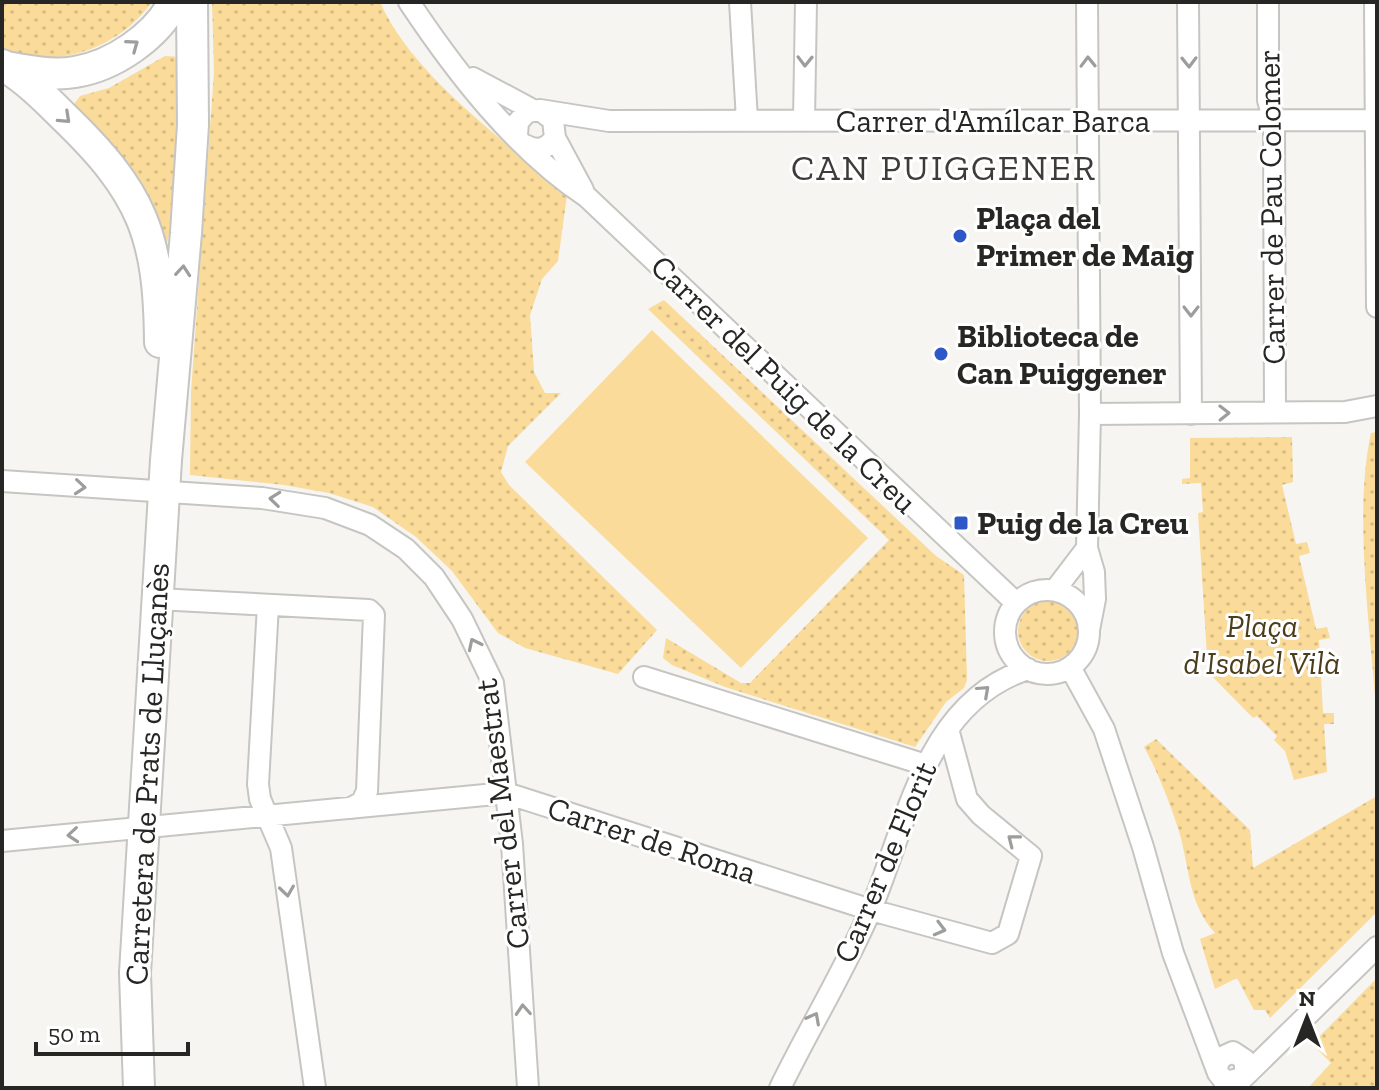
<svg xmlns="http://www.w3.org/2000/svg" width="1379" height="1090" font-family="'Zilla Slab',serif">
<defs>
<pattern id="grass-dots" width="8" height="8" patternUnits="userSpaceOnUse" patternTransform="scale(2)"><rect width="8" height="8" fill="#fadb99"/><path d="M2 2h.1M6 6h.1" fill="none" stroke="#d6bc84" stroke-width="1.8" stroke-linecap="round"/></pattern>
</defs>
<rect width="100%" height="100%" fill="#f6f5f2"/>
<path fill="url(#grass-dots)" d="M 2,2 L 152,2 C 118,49 57,70 2,50 Z
M 212,2 L 380,2 C 413,77 506,141 567,195 L 558,261 L 542,279 L 530,315 L 534,372 L 545,393 L 561,393 L 508,446 L 501,472 L 509,485 L 657,630 L 618,674 L 525,648 L 498,633 L 452,571 L 416,537 L 373,507 L 329,493 L 284,485 L 190,475 L 191,392 L 214,72 Z
M 165,56 L 182,57 L 177,206 L 167,243 L 139,184 L 118,153 L 72,107 L 80,96 L 109,88 Z
M 664,300 L 936,556 L 964,575 L 967,680 L 964,688 L 946,702 L 915,747 L 725,687 L 672,665 L 663,658 L 666,638 L 741,683 L 750,683 L 889,540 L 648,309 Z
M 1377,432 L 1377,719 C 1371,634 1353,515 1371,433 Z
M 1292,437 L 1293,482 L 1282,485 L 1296,544 L 1307,542 L 1310,553 L 1299,556 L 1316,629 L 1327,627 L 1330,638 L 1319,640 L 1323,713 L 1334,713 L 1334,724 L 1324,724 L 1327,772 L 1294,780 L 1285,751 L 1274,740 L 1277,736 L 1257,716 L 1253,718 L 1208,672 L 1198,513 L 1203,512 L 1201,483 L 1182,484 L 1182,479 L 1190,478 L 1190,438 Z
M1018 631a30 30 0 1 1 60 0a30 30 0 1 1-60 0Z
M 1156,739 L 1250,830 L 1253,868 L 1377,796 L 1377,912 L 1270,1018 L 1265,1010 L 1254,1010 L 1237,978 L 1215,989 L 1200,939 L 1215,933 C 1187,902 1190,866 1178,828 C 1169,801 1158,772 1144,747 Z
M 1377,978 L 1377,1088 L 1308,1088 L 1331,1063 L 1312,1044 Z"/>
<path fill="#fadb99" d="M 652,330 L 868,538 L 741,668 L 525,462 Z"/>
<g fill="none" stroke-linecap="round" stroke-linejoin="round">
<defs>
<path id="street" d="M 409,2 C 457,74 515,149 587,197 L 1016,603
M 740,2 L 747,120
M 1087,2 L 1090,414 L 1087,548 L 1094,572 L 1095,599 L 1089,630
M 1188,2 L 1191,414
M 1268,2 L 1268,100 L 1274,122 L 1275,412
M 1375,2 L 1377,307
M 473,78 L 533,110
M 540,110 L 609,121 L 1377,120
M 804,120 L 806,2
M 517,135 L 518,122 L 527,112 L 540,110 L 553,120 L 555,138 C 547,149 537,152 525,145
M 555,138 L 583,190
M 1090,414 L 1345,412 L 1377,406
M 2,481 L 262,498 L 325,508 L 370,525 L 406,549 L 434,577 L 462,619 L 493,683 L 512,844 L 528,1088
M1005 632a42 42 0 1 1 84 0a42 42 0 1 1-84 0Z
M 1055,590 L 1087,548
M 157,599 L 369,610 L 374,615 L 367,791 L 362,802 L 351,808
M 268,605 L 258,784 L 260,799 L 281,848 L 315,1088
M 1070,667 L 1104,729 L 1143,847 L 1173,953 L 1218,1073 L 1225,1082
M 644,677 L 926,765
M 2,841 L 506,793 L 871,910 L 992,943 L 1008,934 L 1031,856 L 981,815 L 967,799 L 948,729
M 1217,1068 L 1220,1058 L 1233,1052 L 1245,1060 L 1245,1074
M 1225,1082 L 1243,1078 L 1377,947
M 780,1088 C 809,1028 845,970 871,909 C 908,822 925,702 1028,669"/>
<path id="secondary" d="M 2,65 C 24,77 45,98 63,116 C 142,192 159,234 160,342
M 6,67 C 28,71 52,76 75,72 C 113,66 156,37 174,2
M 139,1088 L 135,973 L 166,460 L 186,233 L 193,125 L 192,2"/>
</defs>
<use href="#street" stroke="#c6c5c2" stroke-width="24"/>
<use href="#secondary" stroke="#c6c5c2" stroke-width="34"/>
<use href="#street" stroke="#fff" stroke-width="20"/>
<use href="#secondary" stroke="#fff" stroke-width="30"/>
</g>
<defs><path id="oneway-chevron" d="M-2-3.5L2.5 0L-2 3.5" fill="none" stroke-width="1.6" stroke-linecap="round" stroke-linejoin="round" transform="scale(2)"/></defs>
<g stroke="#9d9d9c">
<use href="#oneway-chevron" transform="translate(133 45) rotate(-36)"/>
<use href="#oneway-chevron" transform="translate(805 61) rotate(91)"/>
<use href="#oneway-chevron" transform="translate(1088 62) rotate(-91)"/>
<use href="#oneway-chevron" transform="translate(1189 62) rotate(89)"/>
<use href="#oneway-chevron" transform="translate(65 118) rotate(43)"/>
<use href="#oneway-chevron" transform="translate(183 271) rotate(-85)"/>
<use href="#oneway-chevron" transform="translate(1191 311) rotate(90)"/>
<use href="#oneway-chevron" transform="translate(1224 413) rotate(-1)"/>
<use href="#oneway-chevron" transform="translate(80 487) rotate(5)"/>
<use href="#oneway-chevron" transform="translate(275 499) rotate(-174)"/>
<use href="#oneway-chevron" transform="translate(474 644) rotate(-116)"/>
<use href="#oneway-chevron" transform="translate(984 691) rotate(-42)"/>
<use href="#oneway-chevron" transform="translate(73 835) rotate(175)"/>
<use href="#oneway-chevron" transform="translate(1013 840) rotate(-142)"/>
<use href="#oneway-chevron" transform="translate(287 891) rotate(82)"/>
<use href="#oneway-chevron" transform="translate(940 929) rotate(15)"/>
<use href="#oneway-chevron" transform="translate(523 1010) rotate(-94)"/>
<use href="#oneway-chevron" transform="translate(814 1018) rotate(-62)"/>
</g>
<g fill="#2e58c7" stroke="#fff" stroke-width="3">
<circle cx="960" cy="236" r="8"/>
<circle cx="941" cy="354" r="8"/>
<rect x="953" y="515" width="16" height="16" rx="4"/>
</g>
<g text-anchor="middle" stroke-width="6" stroke-linejoin="round" paint-order="stroke">
<g font-size="32" fill="#262624" stroke="#fff">
<text x="993" y="132">Carrer d'Amílcar Barca</text>
<text transform="translate(1271 207) rotate(-91)" y="11">Carrer de Pau Colomer</text>
<text transform="translate(784 384) rotate(44)" y="11">Carrer del Puig de la Creu</text>
<text transform="translate(147 774) rotate(-87)" y="11">Carretera de Prats de Lluçanès</text>
<text transform="translate(502 814) rotate(-97)" y="11">Carrer del Maestrat</text>
<text transform="translate(652 840) rotate(18)" y="11">Carrer de Roma</text>
<text transform="translate(885 862) rotate(-67)" y="11">Carrer de Florit</text>
</g>
<g font-size="32" font-weight="bold" fill="#262624" stroke="#fff" text-anchor="start">
<text x="976" y="229">Plaça del<tspan x="976" dy="37">Primer de Maig</tspan></text>
<text x="957" y="347">Biblioteca de<tspan x="957" dy="37">Can Puiggener</tspan></text>
<text x="977" y="534">Puig de la Creu</text>
</g>
<g font-size="32" font-style="italic" fill="#4c3d1d" stroke="#fff">
<text x="1262" y="637">Plaça<tspan x="1262" dy="37">d'Isabel Vilà</tspan></text>
</g>
<g font-size="36" letter-spacing="2" fill="#3e3c3a" stroke="#fff">
<text x="944" y="180">CAN PUIGGENER</text>
</g>
</g>
<rect width="1379" height="1090" fill="none" stroke="#262624" stroke-width="8"/>
<g transform="translate(1307 1018)" stroke="#ffffff" stroke-width="6" paint-order="stroke">
<path d="M0-6L14 30L0 20L-14 30Z" fill="#262624"/>
<text y="-12" font-size="22" font-weight="bold" text-anchor="middle" fill="#262624">N</text>
</g>
<path d="M36 1042v12h152v-12" fill="none" stroke="#262624" stroke-width="4"/>
<text x="48" y="1042" font-size="24" fill="#262624" stroke="#ffffff" stroke-width="6" paint-order="stroke">50 m</text>
</svg>
